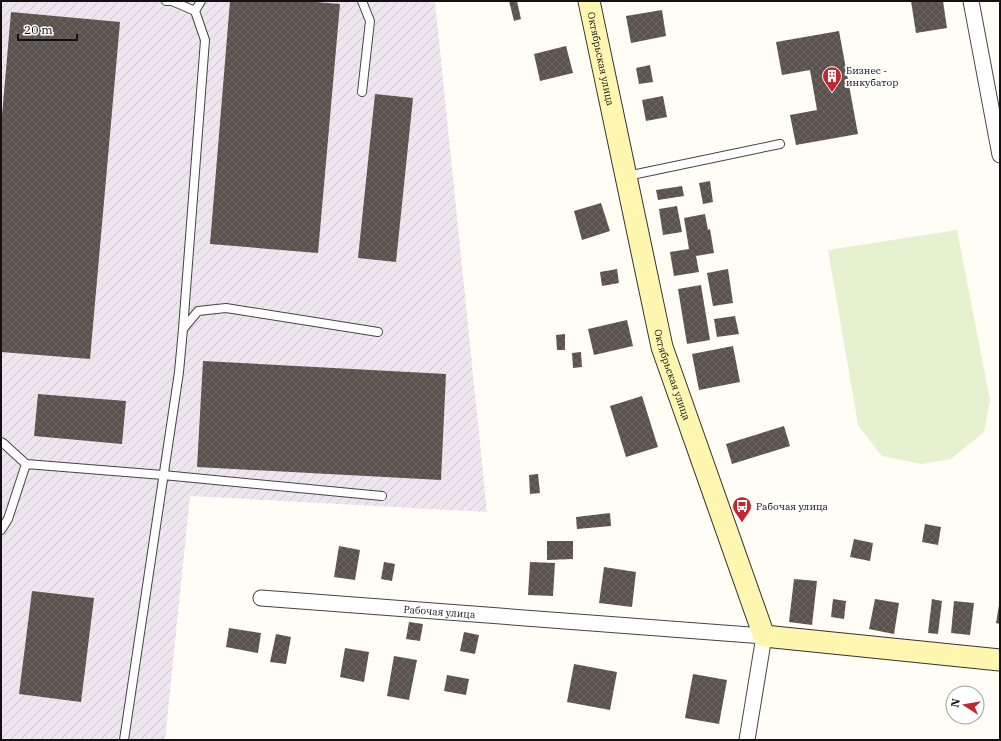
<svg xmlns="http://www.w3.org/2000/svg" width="1001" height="741" font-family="'IBM Plex Serif',serif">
<defs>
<pattern id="industrial-furrows" width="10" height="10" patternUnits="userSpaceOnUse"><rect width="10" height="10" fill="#eee6ef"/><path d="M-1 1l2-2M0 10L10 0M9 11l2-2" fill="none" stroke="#cbc4cc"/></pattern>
<pattern id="building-cross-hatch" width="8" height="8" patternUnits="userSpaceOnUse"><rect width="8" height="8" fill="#5a524d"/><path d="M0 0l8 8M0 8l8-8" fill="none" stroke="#6d6662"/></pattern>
</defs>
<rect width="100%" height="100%" fill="#fffdf5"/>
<path fill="url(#industrial-furrows)" d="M 1,1 L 435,1 L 487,512 L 190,496 L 165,740 L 1,740 Z"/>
<path fill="#e6f2cf" d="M 957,230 L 990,400 L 984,432 L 951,459 L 922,464 L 882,456 L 858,425 L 828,250 Z"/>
<path fill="url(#building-cross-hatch)" d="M 230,1 L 304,1 L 340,4 L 318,253 L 210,244 Z
M 509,1 L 517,1 L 521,19 L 514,21 Z
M 911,1 L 943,1 L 947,28 L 916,33 Z
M 662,10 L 666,36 L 631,43 L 626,16 Z
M 11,12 L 120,22 L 90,359 L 1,352 L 1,127 Z
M 839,31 L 858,134 L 796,145 L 790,115 L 817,110 L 810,70 L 782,75 L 776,42 Z
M 566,46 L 573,73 L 540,81 L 534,54 Z
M 650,65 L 653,82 L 639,84 L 636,68 Z
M 375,94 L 413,98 L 396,262 L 358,258 Z
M 663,96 L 667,117 L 646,121 L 642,100 Z
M 710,181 L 713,202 L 703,204 L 699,183 Z
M 682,186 L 684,196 L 658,200 L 656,190 Z
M 601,203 L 610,231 L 582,240 L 574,211 Z
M 677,206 L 682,232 L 663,235 L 659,209 Z
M 705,214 L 708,230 L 710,229 L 714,253 L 696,256 L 699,272 L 674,276 L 670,252 L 689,249 L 684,218 Z
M 617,269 L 619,283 L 602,286 L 600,272 Z
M 728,269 L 733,303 L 713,306 L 707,273 Z
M 701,285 L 710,340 L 687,344 L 678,289 Z
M 735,316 L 739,334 L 717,337 L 714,319 Z
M 627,320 L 633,346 L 594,355 L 588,329 Z
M 565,334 L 565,350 L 557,350 L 556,335 Z
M 733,346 L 740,382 L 699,390 L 692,354 Z
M 581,352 L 582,367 L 573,368 L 572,353 Z
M 203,361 L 446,374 L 441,480 L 197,467 Z
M 38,394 L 126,401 L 122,444 L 34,436 Z
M 642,396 L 658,447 L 626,457 L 610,406 Z
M 784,426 L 790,446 L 732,464 L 726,444 Z
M 538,474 L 540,493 L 530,494 L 529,475 Z
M 610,513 L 611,526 L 577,529 L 576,517 Z
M 925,524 L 941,527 L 938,545 L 922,542 Z
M 854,539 L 873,543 L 870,561 L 850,557 Z
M 547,541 L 573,541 L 573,559 L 547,560 Z
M 339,546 L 360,550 L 355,580 L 334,577 Z
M 384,562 L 395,564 L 392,581 L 381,579 Z
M 530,562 L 555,563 L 553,596 L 528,595 Z
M 604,567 L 636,572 L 632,607 L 599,603 Z
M 794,579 L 817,581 L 812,625 L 789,622 Z
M 32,591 L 94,598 L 81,702 L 19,694 Z
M 833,599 L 846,601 L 844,619 L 831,617 Z
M 875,599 L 899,603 L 894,634 L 869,629 Z
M 932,599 L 942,601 L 938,634 L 928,633 Z
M 954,601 L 974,603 L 970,635 L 951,633 Z
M 999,605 L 1000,605 L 1000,624 L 996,623 Z
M 409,622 L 423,624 L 420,641 L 406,639 Z
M 229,628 L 261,633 L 258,653 L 226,647 Z
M 464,632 L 479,635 L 475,654 L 460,651 Z
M 276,634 L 291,637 L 286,664 L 270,662 Z
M 345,648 L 369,652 L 364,682 L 340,677 Z
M 394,656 L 417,660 L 409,700 L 387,696 Z
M 574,664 L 617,672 L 610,710 L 567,702 Z
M 693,674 L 727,680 L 719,724 L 685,718 Z
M 447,675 L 469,679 L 466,695 L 444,691 Z"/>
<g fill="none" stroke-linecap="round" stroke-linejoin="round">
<defs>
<path id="lane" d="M 166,1 L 172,1 L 195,11 L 205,40 L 183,329
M 362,1 L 370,21 L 362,92
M 195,11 L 201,1
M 627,176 L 780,144
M 1,442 L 3,443 L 26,464 L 8,519 L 1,530
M 26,464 L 163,475 L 382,496
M 124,740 L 179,372 L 183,329 L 198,311 L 226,308 L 378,332"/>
<g id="street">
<path d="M 971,1 L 1000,155"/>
<path id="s1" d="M 261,598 L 764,636 L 747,740"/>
</g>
<g id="secondary">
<path id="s2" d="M 589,1 L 662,347 L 764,636 L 1000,660"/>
</g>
</defs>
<use href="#lane" stroke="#444" stroke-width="10"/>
<use href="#street" stroke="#444" stroke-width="17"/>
<use href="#secondary" stroke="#333" stroke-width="23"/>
<use href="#lane" stroke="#fff" stroke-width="8"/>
<use href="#street" stroke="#fff" stroke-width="15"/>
<use href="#secondary" stroke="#fff6b0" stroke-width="21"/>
</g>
<defs>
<symbol id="building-pin" viewBox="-11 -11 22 30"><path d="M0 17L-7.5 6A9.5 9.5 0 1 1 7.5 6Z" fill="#c4262e" stroke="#fff"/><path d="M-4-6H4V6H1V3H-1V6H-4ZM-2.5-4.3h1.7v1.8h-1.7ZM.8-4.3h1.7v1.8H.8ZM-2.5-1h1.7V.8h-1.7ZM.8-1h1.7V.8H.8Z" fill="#fff"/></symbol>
<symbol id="bus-pin" viewBox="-11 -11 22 30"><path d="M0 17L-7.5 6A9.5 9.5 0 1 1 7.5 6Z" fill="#c4262e" stroke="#fff"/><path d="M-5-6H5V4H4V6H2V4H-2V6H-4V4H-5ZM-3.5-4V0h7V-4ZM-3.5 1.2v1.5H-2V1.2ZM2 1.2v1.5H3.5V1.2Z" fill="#fff"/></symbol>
</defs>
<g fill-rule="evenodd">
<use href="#building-pin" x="821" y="65" width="22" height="30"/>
<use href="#bus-pin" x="731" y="495" width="22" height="30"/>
</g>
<g text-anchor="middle" stroke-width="4" stroke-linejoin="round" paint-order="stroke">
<g font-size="10" fill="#111" stroke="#fff">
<text dy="4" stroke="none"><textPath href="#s2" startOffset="59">Октябрьская улица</textPath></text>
<text dy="4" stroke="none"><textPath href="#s2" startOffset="383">Октябрьская улица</textPath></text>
<text dy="4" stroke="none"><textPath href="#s1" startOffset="179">Рабочая улица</textPath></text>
</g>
<g font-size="10" fill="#111" stroke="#fff" text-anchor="start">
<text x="846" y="74">Бизнес -<tspan x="846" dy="12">инкубатор</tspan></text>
<text x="756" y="510">Рабочая улица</text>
</g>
</g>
<rect width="1001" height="741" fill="none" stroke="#111111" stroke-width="4"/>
<g transform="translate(965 705) rotate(282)"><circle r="19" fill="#ffffff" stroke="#a0a0a0"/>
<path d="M0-3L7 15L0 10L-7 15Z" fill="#c4262e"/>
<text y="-6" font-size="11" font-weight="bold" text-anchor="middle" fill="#111111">N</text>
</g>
<path d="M18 34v6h59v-6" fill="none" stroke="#111111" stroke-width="2"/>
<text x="24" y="34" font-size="12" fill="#111111" stroke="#ffffff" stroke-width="3" paint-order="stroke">20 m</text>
</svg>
